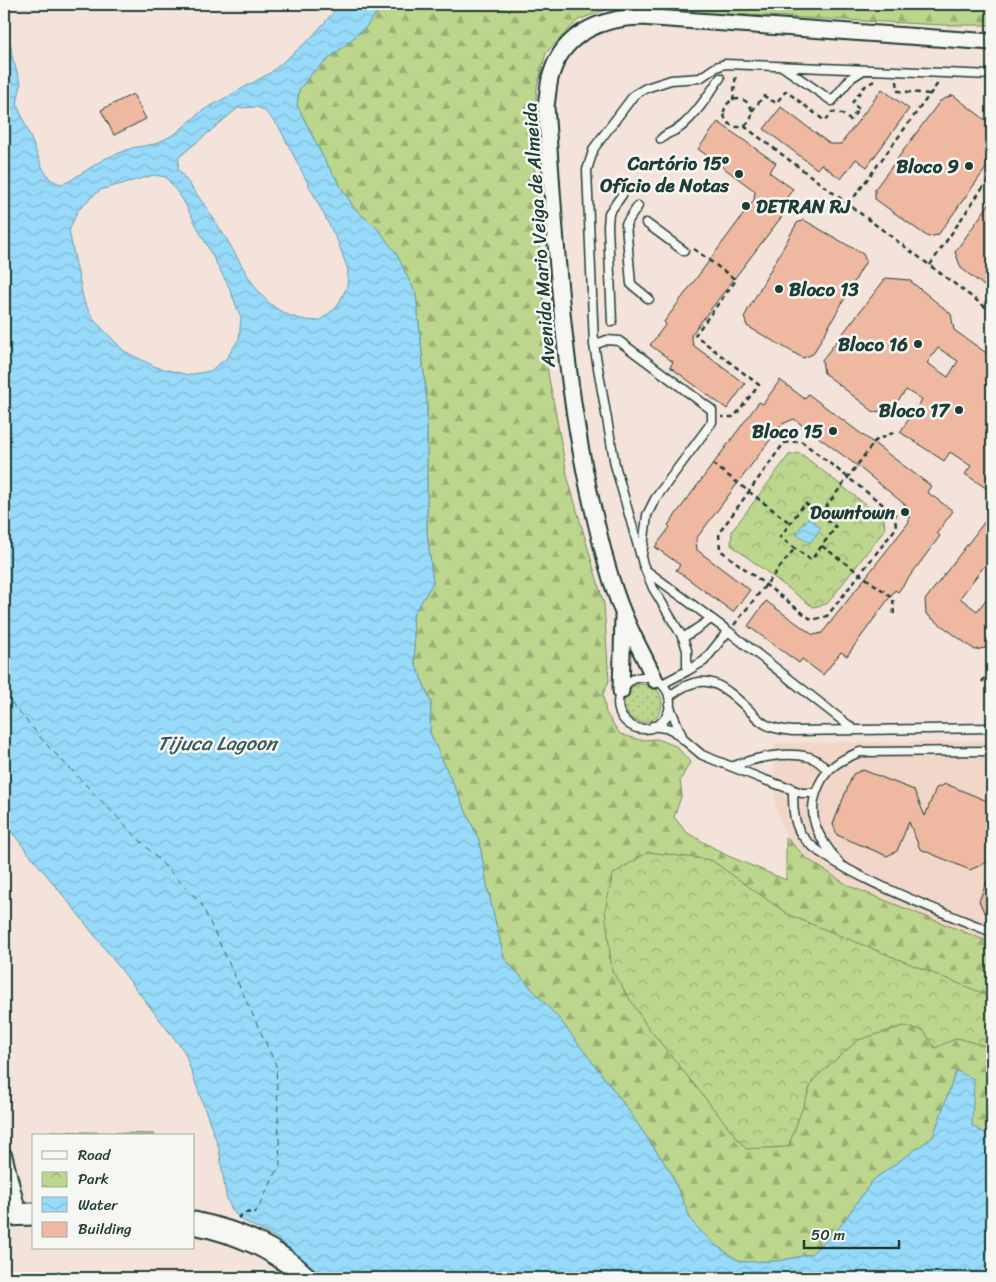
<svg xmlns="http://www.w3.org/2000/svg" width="996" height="1282" viewBox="0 0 996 1282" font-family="Sriracha,sans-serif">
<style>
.built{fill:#f2d6c9}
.grass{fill:url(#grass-dots);stroke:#6e8a60}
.forest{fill:url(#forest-firs);stroke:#6e8a60}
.park{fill:url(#park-crowns);stroke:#6e8a60}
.pitch{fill:#bdd68d;stroke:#6e8a60}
.water{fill:url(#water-waves);stroke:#679baa;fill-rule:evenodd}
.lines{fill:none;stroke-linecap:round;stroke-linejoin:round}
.ferry{stroke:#375c5b;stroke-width:1;stroke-dasharray:6 5;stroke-linecap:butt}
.building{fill:#eeb8a1;stroke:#1f3d34;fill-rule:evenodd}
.service-casing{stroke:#1f3d34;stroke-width:11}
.minor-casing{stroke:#1f3d34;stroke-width:19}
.secondary-casing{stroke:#1f3d34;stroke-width:25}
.path{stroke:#1f3d34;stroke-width:2.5;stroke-dasharray:5 4;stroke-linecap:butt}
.service{stroke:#f6f6f2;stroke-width:8}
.minor{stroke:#f6f6f2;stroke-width:15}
.secondary{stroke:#f6f6f2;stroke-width:21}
.poi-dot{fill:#1f3d34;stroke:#f6f6f2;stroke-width:2}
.labels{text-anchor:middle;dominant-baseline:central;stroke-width:5;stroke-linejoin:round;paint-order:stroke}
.poi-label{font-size:19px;font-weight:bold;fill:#1f3d34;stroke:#f6f6f2;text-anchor:end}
.street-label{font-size:19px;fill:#1f3d34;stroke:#f6f6f2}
.water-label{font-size:20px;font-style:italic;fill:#375c5b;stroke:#f6f6f2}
</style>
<defs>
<pattern id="grass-dots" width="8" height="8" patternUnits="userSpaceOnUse" patternTransform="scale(1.25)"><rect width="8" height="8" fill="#bdd68d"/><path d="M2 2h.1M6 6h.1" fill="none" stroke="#99af74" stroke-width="1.8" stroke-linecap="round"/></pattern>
<pattern id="forest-firs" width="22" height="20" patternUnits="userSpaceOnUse" patternTransform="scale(1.25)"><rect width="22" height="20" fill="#bdd68d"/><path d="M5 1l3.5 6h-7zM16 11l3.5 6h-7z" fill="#99af74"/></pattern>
<pattern id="park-crowns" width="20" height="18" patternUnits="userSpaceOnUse" patternTransform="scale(1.25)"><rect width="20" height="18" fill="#bdd68d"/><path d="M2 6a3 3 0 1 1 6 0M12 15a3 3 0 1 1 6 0" fill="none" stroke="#99af74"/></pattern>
<pattern id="water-waves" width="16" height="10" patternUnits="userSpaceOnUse" patternTransform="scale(1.25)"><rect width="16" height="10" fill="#97daf9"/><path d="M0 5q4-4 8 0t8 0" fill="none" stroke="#82bcd6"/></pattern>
</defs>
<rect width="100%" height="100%" fill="#f4e3da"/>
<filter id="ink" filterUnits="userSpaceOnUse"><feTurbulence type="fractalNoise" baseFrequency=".02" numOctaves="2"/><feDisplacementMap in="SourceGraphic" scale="10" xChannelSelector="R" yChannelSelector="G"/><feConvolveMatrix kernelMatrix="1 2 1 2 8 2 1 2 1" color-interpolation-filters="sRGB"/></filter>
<g filter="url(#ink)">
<path class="built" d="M992 741V943L849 886 806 858 786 837 775 805 774 743Z"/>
<path class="grass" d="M624 703a19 19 0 1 1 38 0a19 19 0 1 1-38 0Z"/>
<path class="forest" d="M383 4H992V25H943L610 8 578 20 546 53 537 87 533 142 548 373 568 479 604 604 609 681 603 694 606 713 620 734 640 740 657 739 676 746 690 762 680 781 682 794 674 817 686 832 726 855 786 880V837L806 858 849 886 992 943V1137L972 1126 956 1071 933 1137 873 1180 839 1228 811 1254 778 1261 741 1262 715 1245 692 1222 670 1171 619 1097 560 1020 504 958 488 890 479 840 430 733 431 702 415 663 413 615 433 583 427 532V404L416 294 379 230 354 208 324 159 297 105 299 90 311 74 365 28Z"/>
<path class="park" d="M800 453 884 519 885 529 827 604 813 607 731 545 732 531 789 455Z
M648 852 711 860 789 915 992 997V1053L989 1047 957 1038 935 1048 924 1031 904 1026 858 1040 813 1080 788 1147 746 1149 647 1026 612 971 605 910 613 874Z"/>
<path class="pitch" d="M51 1131 154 1134V1136H51Z"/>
<path class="water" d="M341 4H383L365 28 311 74 299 90 297 105 324 159 354 208 379 230 397 255 416 294 427 404V532L433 583 413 615 415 663 431 702 430 733 479 840 488 890 504 958 560 1020 619 1097 670 1171 692 1222 715 1245 741 1262 778 1261 811 1254 839 1228 873 1180 933 1137 956 1071 974 1079 972 1126 992 1137V1278H326L278 1239 240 1219 232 1210 226 1196 219 1148 184 1051 75 910 4 823V340L6 334 4 315V34L10 43 13 60 21 84 17 104 43 169 50 179 60 184 68 182 104 159 132 148 155 144 175 134 202 111 270 73 309 40ZM257 107 264 110 279 127 338 242 348 270 347 287 337 307 319 321C262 320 250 276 224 235 210 212 194 190 178 169L179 157 238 108ZM154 175 166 177 183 200 229 287 241 318 239 339 226 359 210 371 188 375 156 367 124 351 94 320 84 302 69 231 77 212 88 200 100 190Z
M808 518 821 528 810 543 796 533Z"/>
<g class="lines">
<path class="ferry" d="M4 694 47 745 201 903 276 1065 280 1165 256 1212"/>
</g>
<path class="building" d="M882 89 909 109 867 167 856 159 841 179 821 164 817 169 764 129 781 107 830 144H841Z
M133 94 146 119 114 135 101 110Z
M953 95 992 125V160L938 235 928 237 875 199V189L940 101Z
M718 122 776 163 769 172 793 189 777 211 783 215 691 335 693 345 745 384 727 409 670 367 673 362 650 345 666 324 664 322 754 200 755 191 698 149Z
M992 200V292L961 268 955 252Z
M804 220 863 254 866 261 813 354 803 358 747 326 744 317 797 223Z
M886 278 909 280 951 314 954 330 992 357V492L965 474 971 466 950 452 944 461 900 432 922 400 906 390 891 410 874 412 824 373 822 360ZM938 348 958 361 948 377 927 363Z
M780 380 805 399 808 394 931 486 927 492 953 511 937 533 940 536 898 592 895 590 847 656 841 652 823 675 802 659 799 663 748 626 766 601 813 635 822 633 909 522 908 507 860 468 794 419 782 424 696 539 697 550 750 590 733 612 676 570 680 565 655 547 670 527 668 525 759 402 763 404Z
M992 512V571L985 565 960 598 977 611 992 592V639L985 648 975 650 926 614 925 600Z
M863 770 914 790 925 816 936 788 946 784 992 803V860L970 870 920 849 909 822 897 851 887 856 837 835 833 824 853 774Z
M992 869V915L984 912 979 901Z"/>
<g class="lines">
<defs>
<path id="service" d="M783 67 832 101 851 78 862 71
M661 139C667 132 676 132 683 125 698 112 709 94 720 78
M638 206 626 224 631 284 649 299
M646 223 684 251
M612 322 608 226 609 213 622 195
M594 345 607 340 619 341 712 410V422L655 499 647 515 642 555
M647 571 728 631 852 728
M683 638 711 619
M687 671 704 661 728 631
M618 703a26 26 0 1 1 52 0a26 26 0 1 1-52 0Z
M662 684 687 671V650L683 638 653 588 643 564 615 465 594 345 587 170 594 148 634 95 646 88 671 80 700 78 716 67 725 64 992 75
M669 697C703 669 721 683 749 710 754 715 760 722 767 725 774 729 785 730 793 731L992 728
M669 705 682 736
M653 726 671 729 702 755 765 780 802 793H816
M734 766C755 758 785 751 809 757 817 759 823 765 828 771
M790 787 793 790C793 805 793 821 801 834 824 869 950 915 992 932
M839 863C819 837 804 818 819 785 827 767 842 759 860 752L992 751"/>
<path id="minor" d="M655 680C645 658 633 637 624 615 610 582 601 544 593 509 562 377 556 241 546 106 548 95 548 82 552 72 565 32 603 18 641 17L992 42
M621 691 623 616
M4 1156 18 1213"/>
<path id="secondary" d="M4 1215 34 1214
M194 1223C236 1232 275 1247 306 1278"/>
</defs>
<use href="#service" class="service-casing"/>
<use href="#minor" class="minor-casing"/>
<use href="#secondary" class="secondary-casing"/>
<path class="path" d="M897 81 898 91 930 94
M724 113a14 14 0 1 1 28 0a14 14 0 1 1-28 0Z
M733 100 736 74
M752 111 764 96 776 103 786 91 825 121 832 112 842 114 850 120 859 109 852 103 864 87 874 81
M744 126 992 312
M849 204 939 82
M694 249 736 280 695 335 759 385 734 417H721
M930 265 992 174
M801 441 895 514 896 528 827 616 812 620 720 550 719 533 784 443Z
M713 464 790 523
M805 503 836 527 811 560 780 537Z
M820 515 875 441 897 431
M822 546 893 598 894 617
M734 625 795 548
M982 682 992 666
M238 1218 243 1213 256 1212"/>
<use href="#service" class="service"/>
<use href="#minor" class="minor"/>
<use href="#secondary" class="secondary"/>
</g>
</g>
<g class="poi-dot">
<circle cx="969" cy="166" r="5"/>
<circle cx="739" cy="174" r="5"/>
<circle cx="746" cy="206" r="5"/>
<circle cx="779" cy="289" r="5"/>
<circle cx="918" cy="344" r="5"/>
<circle cx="959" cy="410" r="5"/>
<circle cx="833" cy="431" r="5"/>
<circle cx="905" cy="512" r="5"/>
</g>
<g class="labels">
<g class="poi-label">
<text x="729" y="163">Cartório 15º<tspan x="729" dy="22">Ofício de Notas</tspan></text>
<text x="959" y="166">Bloco 9</text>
<text x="756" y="206" text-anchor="start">DETRAN RJ</text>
<text x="789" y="289" text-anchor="start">Bloco 13</text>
<text x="908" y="344">Bloco 16</text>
<text x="949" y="410">Bloco 17</text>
<text x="823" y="431">Bloco 15</text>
<text x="895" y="512">Downtown</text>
</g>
<g class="street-label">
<text transform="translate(539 235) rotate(-94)">Avenida Mario Veiga de Almeida</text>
</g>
<g class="water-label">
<text x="217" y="743">Tijuca Lagoon</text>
</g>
</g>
<rect width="996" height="1282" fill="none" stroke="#f6f6f2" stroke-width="20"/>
<rect x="10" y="10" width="976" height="1262" fill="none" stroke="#1f3d34" stroke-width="2" filter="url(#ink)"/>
<rect x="32" y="1134" width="162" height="115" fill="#f6f6f2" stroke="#a0aca6"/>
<rect x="42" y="1151" width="25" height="8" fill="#f6f6f2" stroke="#a0aca6"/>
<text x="78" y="1160" font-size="15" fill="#1f3d34">Road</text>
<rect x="42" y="1172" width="25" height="15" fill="url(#park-crowns)" stroke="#a0aca6"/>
<text x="78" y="1184" font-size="15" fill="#1f3d34">Park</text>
<rect x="42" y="1197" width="25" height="15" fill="url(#water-waves)" stroke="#a0aca6"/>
<text x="78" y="1210" font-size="15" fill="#1f3d34">Water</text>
<rect x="42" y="1222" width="25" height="15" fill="#eeb8a1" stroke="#a0aca6"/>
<text x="78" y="1234" font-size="15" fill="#1f3d34">Building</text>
<path d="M804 1240v8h95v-8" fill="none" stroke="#1f3d34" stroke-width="2.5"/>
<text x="811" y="1240" font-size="15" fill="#1f3d34" stroke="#f6f6f2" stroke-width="4" paint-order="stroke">50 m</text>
</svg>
